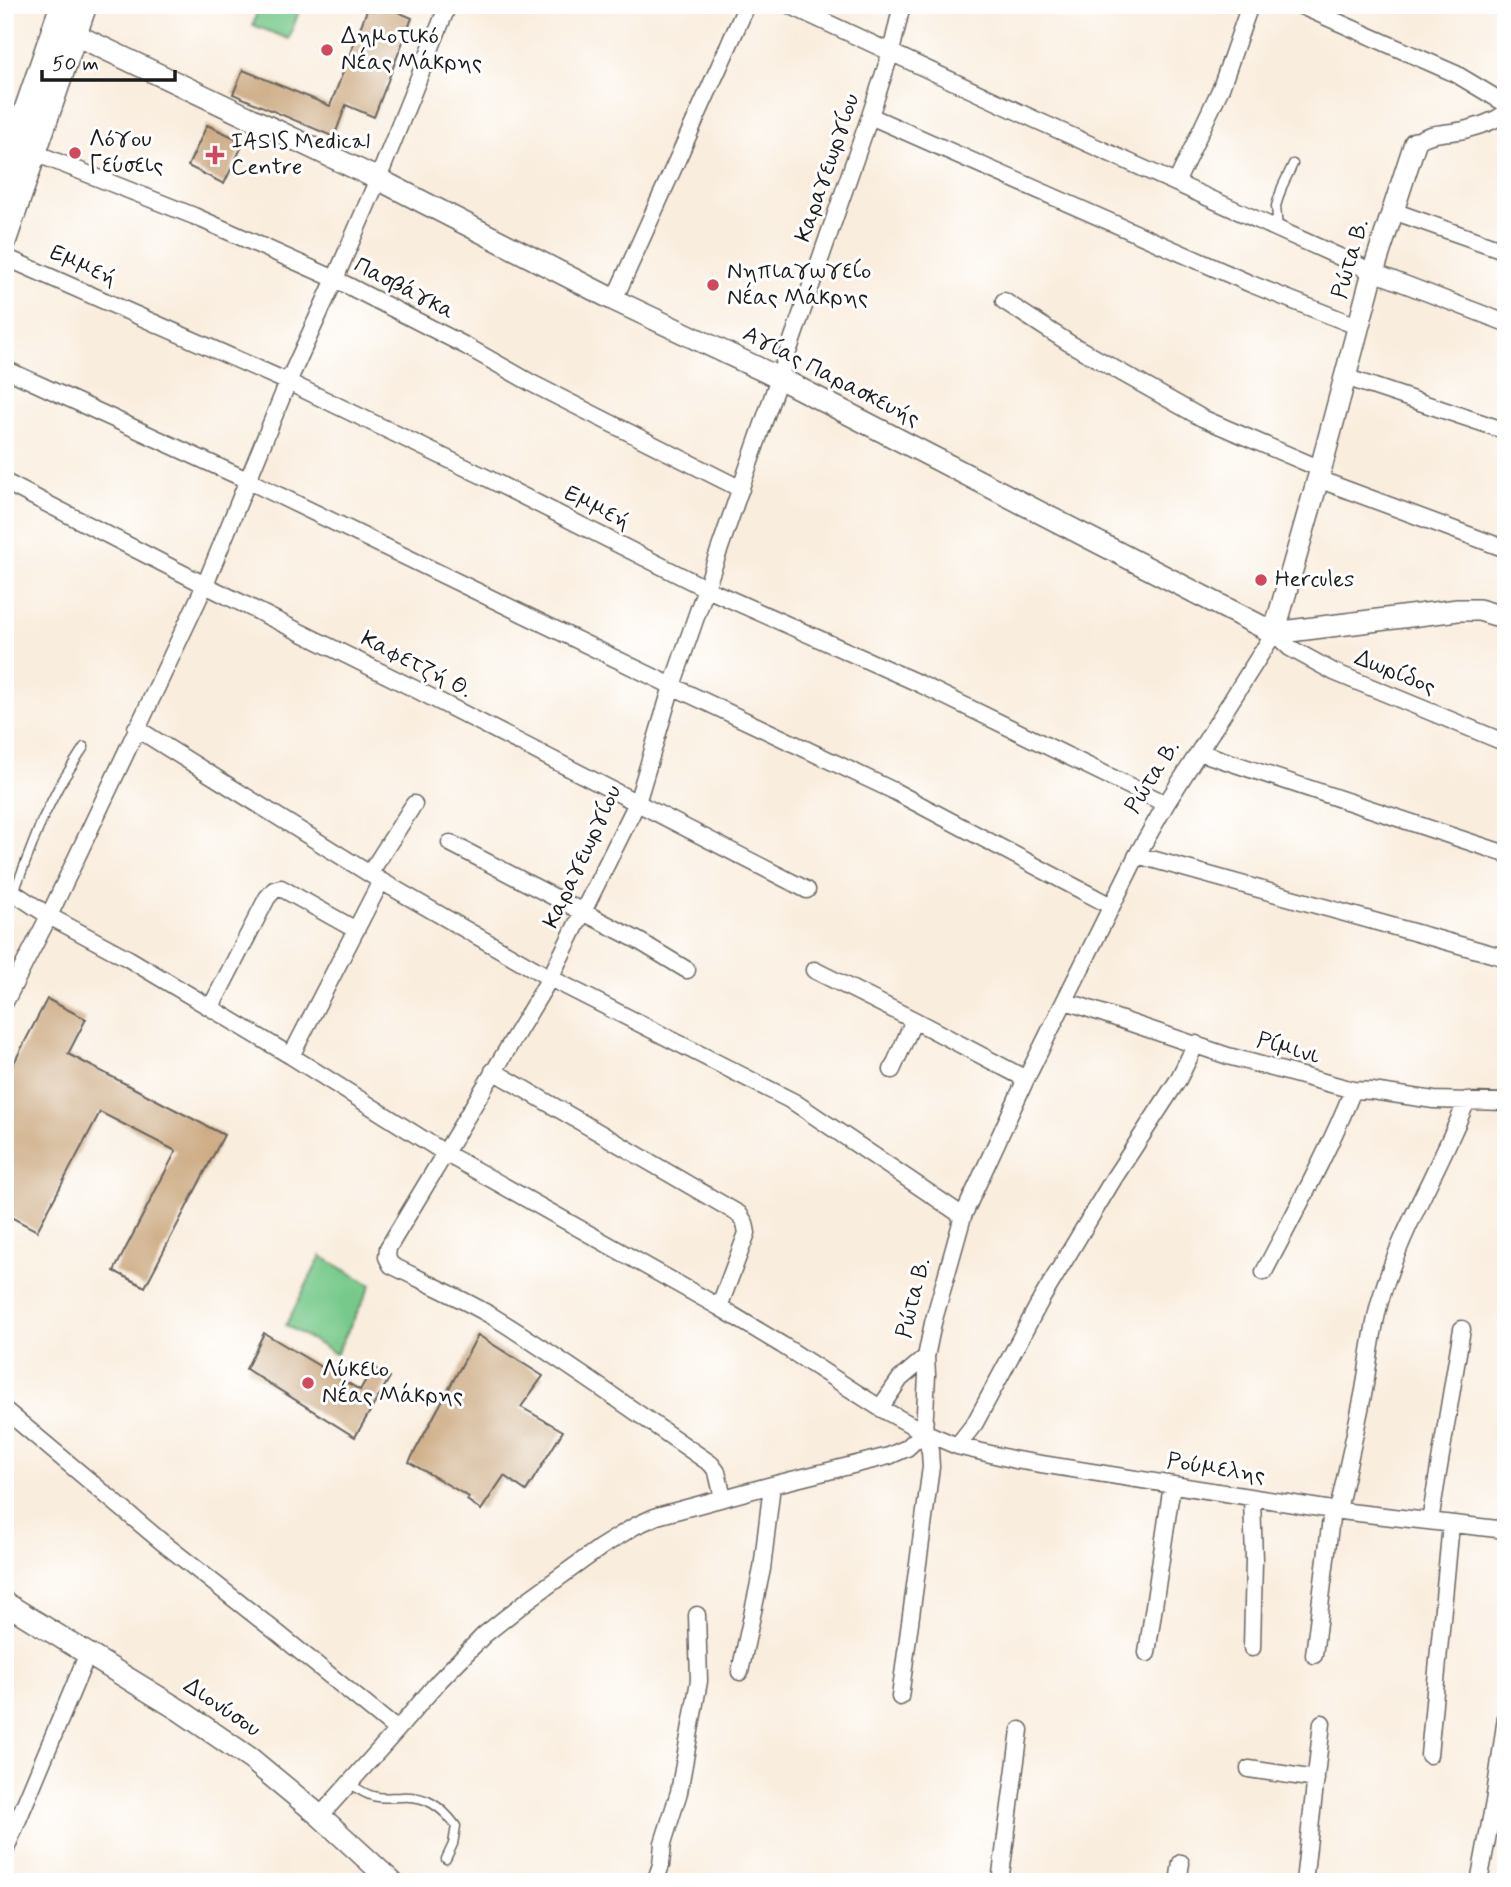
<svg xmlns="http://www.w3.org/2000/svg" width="1511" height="1887" viewBox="0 0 1511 1887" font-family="Mynerve,sans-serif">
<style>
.green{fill:#77c98b;stroke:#4a7254;stroke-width:2}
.building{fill:#ccaa82}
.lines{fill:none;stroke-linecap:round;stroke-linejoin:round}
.lane-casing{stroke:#696560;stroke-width:11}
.street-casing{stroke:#696560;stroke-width:19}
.secondary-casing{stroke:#696560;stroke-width:24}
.primary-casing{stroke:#696560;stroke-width:26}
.lane{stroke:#fff;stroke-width:8}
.street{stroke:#fff;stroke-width:16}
.secondary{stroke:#fff;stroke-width:21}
.primary{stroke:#fff;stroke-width:23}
.poi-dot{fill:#d1495b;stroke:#fff;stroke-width:2.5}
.labels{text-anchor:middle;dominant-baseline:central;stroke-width:6;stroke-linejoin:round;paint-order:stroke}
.poi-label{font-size:23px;fill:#1c1c1c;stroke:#fff;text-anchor:start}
.street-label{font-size:23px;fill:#1c1c1c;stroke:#fff}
</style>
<rect width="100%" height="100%" fill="#fff"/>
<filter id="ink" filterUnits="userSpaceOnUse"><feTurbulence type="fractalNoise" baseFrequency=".0143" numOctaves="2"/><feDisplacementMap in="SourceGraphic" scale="14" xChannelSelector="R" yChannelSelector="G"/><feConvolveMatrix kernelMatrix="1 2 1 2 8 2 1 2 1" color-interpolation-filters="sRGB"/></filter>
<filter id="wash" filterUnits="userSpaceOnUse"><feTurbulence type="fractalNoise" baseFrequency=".00686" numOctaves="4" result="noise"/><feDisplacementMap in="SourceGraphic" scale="28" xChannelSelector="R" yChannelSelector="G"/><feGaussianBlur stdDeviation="1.57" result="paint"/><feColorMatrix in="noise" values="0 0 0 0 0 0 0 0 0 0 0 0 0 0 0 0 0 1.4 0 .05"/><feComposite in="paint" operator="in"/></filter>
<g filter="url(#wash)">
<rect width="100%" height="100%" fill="#f9eddd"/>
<path class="green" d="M259 5H301L289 39 253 25Z
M321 1256 371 1285 336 1354 286 1325Z"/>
<g id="blocks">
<path class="building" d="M369 5H382L412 18 374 117 346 105 334 137 233 94 243 70 330 106Z
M207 125 244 142 224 184 188 166Z
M47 999 86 1019 68 1054 224 1135 145 1287 114 1271 176 1151 100 1112 37 1231 5 1214V1080Z
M264 1333 360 1390 373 1367 390 1377 355 1437 246 1369Z
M478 1335 543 1376 521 1407 563 1431 526 1491 504 1476 481 1510 467 1500 469 1497 409 1462Z"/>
</g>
</g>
<g filter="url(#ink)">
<use href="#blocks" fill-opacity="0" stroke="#696560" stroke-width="2"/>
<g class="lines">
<defs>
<path id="lane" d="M1278 229 1276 206 1282 187 1293 164
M14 892 42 820 59 786 84 747
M349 1783C356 1788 364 1794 373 1796 382 1799 391 1797 401 1797 426 1795 442 1807 456 1826L453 1844 446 1859"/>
<path id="street" d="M789 5 1036 120 1373 272 1506 323
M1299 5 1456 74 1506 104
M870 116 1251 284 1359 327
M1415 143C1430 131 1446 134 1464 130 1479 126 1493 122 1506 113
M35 153 194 216 335 279 466 346 533 384 741 489
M1176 183 1221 88 1250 5
M1393 211 1506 251
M5 257 288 382 481 475 707 589 918 683 1166 804
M614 300 747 5
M1004 301 1069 343 1202 418 1321 469
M5 369 247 480 672 686 892 790 1111 906
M1345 377 1506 431
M1318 479 1506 549
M5 482 205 585 417 690 807 890
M136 728 381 881 550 978 794 1102 963 1216
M1199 752 1506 854
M450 843 639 941 687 970
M1137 855 1506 958
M370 873 414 804
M5 887 49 916 129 959 291 1056 445 1153 719 1307 782 1345 880 1408 924 1432 957 1446 1016 1460 1332 1510 1506 1530
M814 970 914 1020 1026 1079
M1066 1001 1228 1056 1353 1090 1372 1091 1434 1100 1506 1102
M5 1002 49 916 205 585 288 382 335 279 378 179 448 5
M211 1007 267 898 274 890 281 888 356 930
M291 1056 381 881
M892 1070 914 1020
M493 1071 739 1214 745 1223 747 1233 719 1307
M1264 1272C1295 1212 1328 1153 1353 1090
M880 1408 900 1379 926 1357
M5 1410 162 1542 275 1631 397 1730
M957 1446 975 1423 1042 1298 1114 1178 1178 1080 1196 1044
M723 1498 717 1472 711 1464C638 1414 567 1362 492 1316 459 1297 425 1282 391 1265L387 1257 388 1248 550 978 637 803 672 686 870 116 891 52 902 5
M1338 1510C1347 1470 1356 1430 1364 1390 1369 1361 1372 1330 1380 1301 1400 1231 1440 1168 1467 1100
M1430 1521 1462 1329
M1252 1648 1254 1560 1252 1498
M1147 1653 1172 1485
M1314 1655 1332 1510
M740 1672 762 1569 772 1485
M900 1697 931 1467 930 1451 924 1432 927 1375 926 1357 933 1323 963 1216 1026 1079 1137 855 1166 804 1274 633 1290 648 1334 672 1506 743
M1429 1755 1451 1524
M1249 1769 1316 1779
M320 1816 397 1730 439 1681 484 1635 528 1600 601 1547 635 1526 657 1516 772 1485 889 1456 907 1448 924 1432
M5 1851 88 1653
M655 1882 661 1865 663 1843 679 1792 699 1681 697 1615
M1000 1882 1020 1730
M1178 1882 1181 1863
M1304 1882 1322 1723
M1479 1882 1494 1802 1506 1717"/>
<path id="secondary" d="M61 28 378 179 614 300 779 378 1274 633 1458 610H1479L1506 618
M1274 633 1318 479 1373 272 1415 143
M5 1603 181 1711 251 1759 320 1816 392 1882"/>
<path id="primary" d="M5 171 62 5
M5 239 85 5"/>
</defs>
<use href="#lane" class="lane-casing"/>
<use href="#street" class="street-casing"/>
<use href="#secondary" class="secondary-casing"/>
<use href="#primary" class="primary-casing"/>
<use href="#lane" class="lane"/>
<use href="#street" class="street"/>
<use href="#secondary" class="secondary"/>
<use href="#primary" class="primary"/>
</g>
</g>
<g class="poi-dot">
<circle cx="327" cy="50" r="7"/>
<circle cx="75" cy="153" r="7"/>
<path d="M211.5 144.5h7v7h7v7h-7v7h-7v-7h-7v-7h7z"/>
<circle cx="713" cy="285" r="7"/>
<circle cx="1261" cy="580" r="7"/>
<circle cx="308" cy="1383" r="7"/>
</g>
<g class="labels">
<g class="poi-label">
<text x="341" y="37">Δημοτικό<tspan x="341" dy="26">Νέας Μάκρης</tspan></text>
<text x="89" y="140">Λόγου<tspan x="89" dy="26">Γεύσεις</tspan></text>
<text x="231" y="142">IASIS Medical<tspan x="231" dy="26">Centre</tspan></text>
<text x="727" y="272">Νηπιαγωγείο<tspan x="727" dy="26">Νέας Μάκρης</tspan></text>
<text x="1275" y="580">Hercules</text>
<text x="322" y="1370">Λύκειο<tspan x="322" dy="26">Νέας Μάκρης</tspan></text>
</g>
<g class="street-label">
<text transform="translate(828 168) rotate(-71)">Καραγεωργίου</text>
<text transform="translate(1351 259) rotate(-74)">Ρώτα Β.</text>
<text transform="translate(83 266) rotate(24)">Εμμεή</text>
<text transform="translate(404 289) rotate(27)">Πασβάγκα</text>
<text transform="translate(831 377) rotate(27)">Αγίας Παρασκευής</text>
<text transform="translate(597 508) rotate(27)">Εμμεή</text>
<text transform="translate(416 665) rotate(27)">Καφετζή Θ.</text>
<text transform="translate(1395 673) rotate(22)">Δωρίδος</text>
<text transform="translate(1153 777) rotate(-58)">Ρώτα Β.</text>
<text transform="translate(583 857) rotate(-65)">Καραγεωργίου</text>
<text transform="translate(1288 1049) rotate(16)">Ρίμινι</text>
<text transform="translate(914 1298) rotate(-76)">Ρώτα Β.</text>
<text transform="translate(1216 1469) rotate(9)">Ρούμελης</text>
<text transform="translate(222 1708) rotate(34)">Διονύσου</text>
</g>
</g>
<rect width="1511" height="1887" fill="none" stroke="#fff" stroke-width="28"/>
<path d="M42 70v10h133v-10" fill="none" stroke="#1c1c1c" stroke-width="3.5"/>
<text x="52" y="70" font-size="21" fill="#1c1c1c" stroke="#ffffff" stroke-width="5" paint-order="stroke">50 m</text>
</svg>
